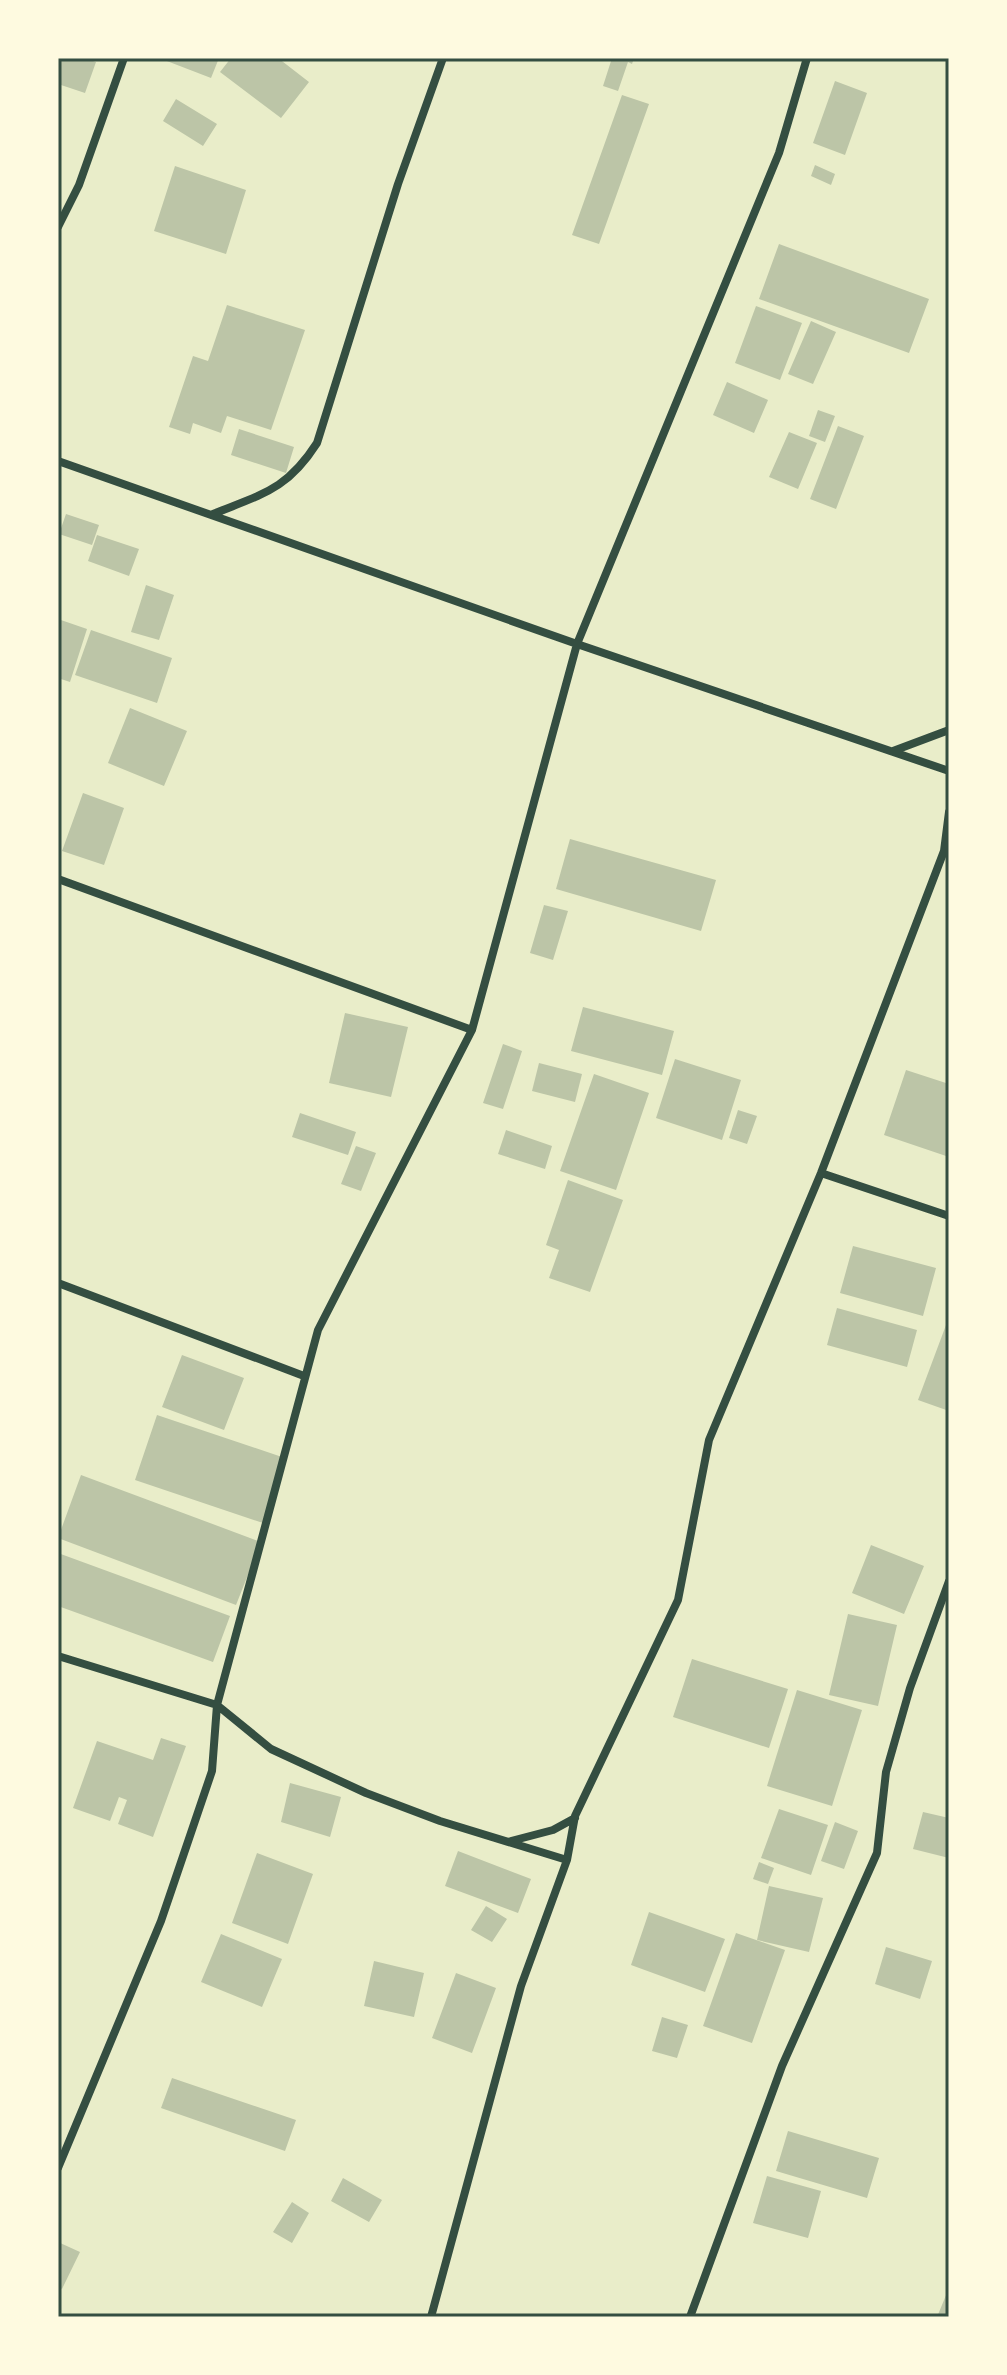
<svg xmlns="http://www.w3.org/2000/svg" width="1007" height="2375" viewBox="0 0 1007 2375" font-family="'DejaVu Sans',sans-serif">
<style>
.building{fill:#bcc5a7}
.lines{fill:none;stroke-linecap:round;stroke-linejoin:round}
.minor{stroke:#344e41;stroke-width:8}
.neatline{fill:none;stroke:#344e41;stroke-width:3}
</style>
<rect width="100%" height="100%" fill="#e9edc9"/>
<path class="building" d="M58 58H84L96 62 85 93 58 84Z
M159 58H219L211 78Z
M231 58H278L309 82 281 118 220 72Z
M612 58H634L632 64 628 62 618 91 603 86Z
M835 81 867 93 845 155 813 143Z
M622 95 649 104 599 244 572 235Z
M176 99 217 124 203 146 163 121Z
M815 165 835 174 831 185 811 176Z
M175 166 246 190 226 254 154 231Z
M779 244 929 299 909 353 759 299Z
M227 305 305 330 271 430 227 416 221 433 193 423 190 434 169 427 193 356 208 361Z
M756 306 802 323 780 380 735 363Z
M811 321 836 332 813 384 788 374Z
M727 382 768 400 754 433 713 415Z
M818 410 835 416 825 442 809 436Z
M838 426 864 436 836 509 810 499Z
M239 429 294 447 286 473 231 455Z
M789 432 817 443 798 489 769 477Z
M66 514 99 525 92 545 59 534Z
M97 535 139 549 129 576 88 561Z
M146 585 174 595 159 640 131 632Z
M58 619 87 629 70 682 58 678Z
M91 630 172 658 157 703 75 675Z
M130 708 187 731 164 786 108 763Z
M83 793 124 808 104 865 62 851Z
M570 839 716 880 701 931 556 889Z
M544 905 568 911 553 960 530 953Z
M583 1007 674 1031 662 1075 571 1051Z
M345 1013 408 1027 391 1097 329 1083Z
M503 1044 522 1051 503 1109 483 1103Z
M675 1059 741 1080 722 1140 656 1118Z
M539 1063 582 1074 575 1102 532 1091Z
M906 1070 949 1084V1157L884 1135Z
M594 1074 649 1093 616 1190 560 1171Z
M738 1110 757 1116 747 1144 729 1138Z
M300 1113 356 1132 348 1155 292 1137Z
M506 1130 552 1146 545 1169 498 1154Z
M356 1146 376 1153 361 1191 341 1184Z
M568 1180 623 1200 590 1292 549 1278 559 1250 546 1245Z
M853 1246 936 1268 923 1316 840 1293Z
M837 1308 917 1330 907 1367 827 1345Z
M949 1317V1411L918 1400Z
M182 1355 244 1378 224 1430 162 1407Z
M157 1415 285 1458 263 1523 135 1480Z
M81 1475 261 1542 236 1605 58 1538Z
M871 1545 924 1566 904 1614 852 1593Z
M58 1553 230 1616 213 1662 58 1606Z
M848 1614 897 1625 878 1706 829 1695Z
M692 1659 788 1689 769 1748 673 1717Z
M797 1690 862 1710 832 1806 767 1786Z
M161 1738 186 1746 153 1837 118 1824 127 1800 119 1797 110 1821 73 1808 97 1741 153 1760Z
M290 1783 341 1797 330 1837 281 1822Z
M779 1809 828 1825 811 1875 761 1858Z
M923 1812 949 1818V1858L913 1849Z
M835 1822 858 1831 844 1869 821 1861Z
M458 1851 531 1879 518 1913 445 1886Z
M257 1853 313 1874 288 1944 232 1923Z
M759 1862 774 1868 768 1884 753 1879Z
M769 1886 823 1898 809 1952 757 1940Z
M486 1906 507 1919 492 1942 471 1930Z
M649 1912 725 1939 705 1992 631 1965Z
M736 1933 785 1950 752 2043 703 2026Z
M221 1934 282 1959 262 2007 201 1982Z
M886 1947 932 1961 920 1999 875 1984Z
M374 1961 424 1973 414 2017 364 2006Z
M456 1973 496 1988 472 2053 432 2038Z
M662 2017 688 2025 677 2058 652 2051Z
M172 2078 296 2120 285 2151 161 2108Z
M788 2131 879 2158 867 2198 776 2171Z
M767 2176 821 2191 808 2238 753 2223Z
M343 2178 382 2200 369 2222 331 2201Z
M292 2202 309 2213 292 2243 273 2232Z
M58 2242 80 2252 62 2289 58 2287Z
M949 2288V2317H937Z"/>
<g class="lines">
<path class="minor" d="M58 227 79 185 124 58
M58 461 577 644 949 771
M213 514C262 494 287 490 317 443L398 184 443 58
M893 751 949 730
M58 879 472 1030
M821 1173 949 1216
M58 1283 304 1376
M58 1656 217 1705 271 1749 366 1793 440 1821 567 1860
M511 1841 553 1830 575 1818
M58 2168 161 1921 212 1771 217 1705 318 1330 472 1030 577 644 779 153 807 58
M431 2317 521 1986 567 1860 575 1816 678 1600 709 1440 821 1173 944 851 949 812
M690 2317 782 2066 877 1853 886 1772 910 1688 949 1581"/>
</g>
<rect width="1007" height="2375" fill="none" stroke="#fefae0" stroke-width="120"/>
<rect x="60" y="60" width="887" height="2255" class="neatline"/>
</svg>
